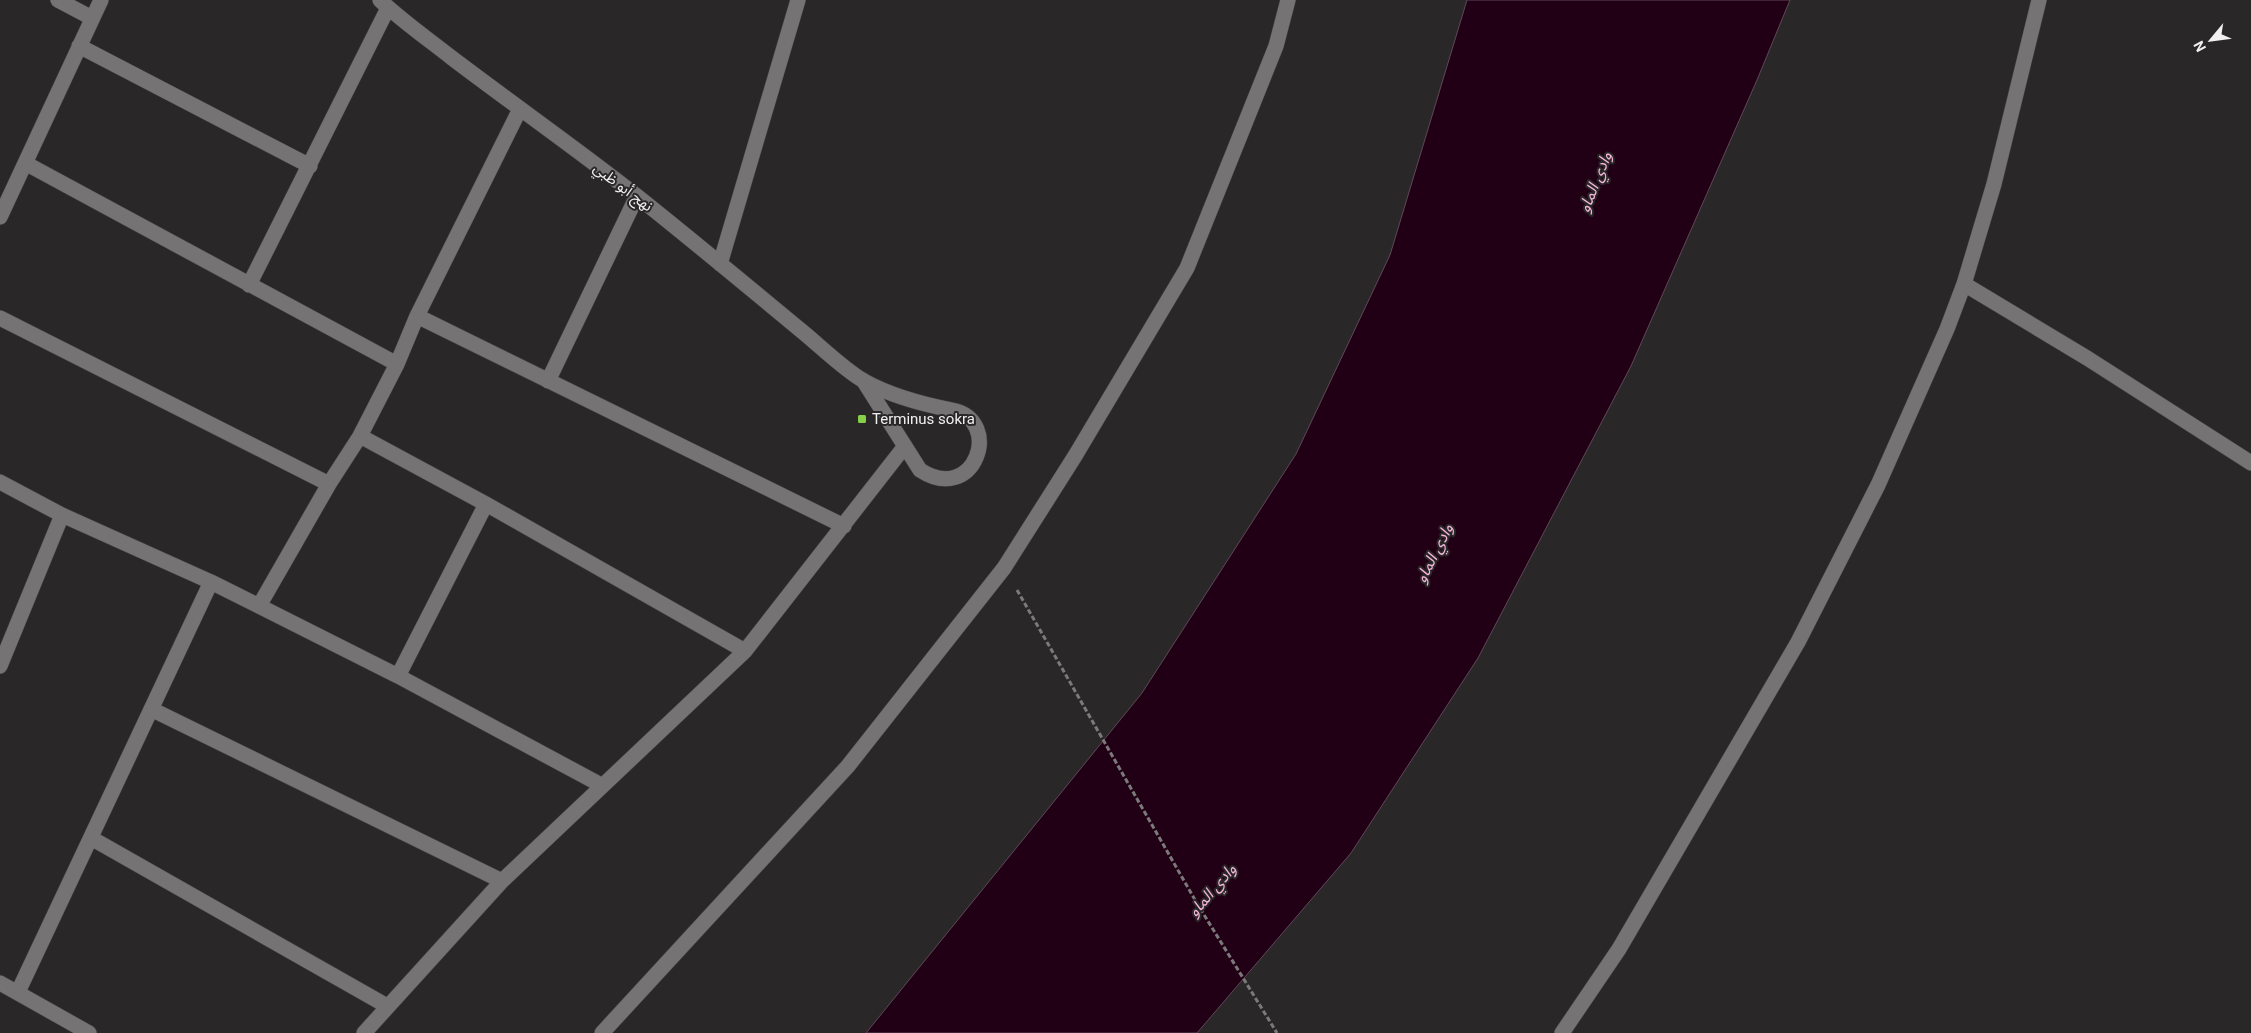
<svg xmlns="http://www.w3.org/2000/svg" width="2251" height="1033" viewBox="0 0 2251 1033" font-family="Roboto,'Noto Sans Arabic',sans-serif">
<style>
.water{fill:#210016;stroke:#5f4858}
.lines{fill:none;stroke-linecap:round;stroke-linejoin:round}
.minor-casing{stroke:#484647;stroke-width:16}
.path{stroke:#7b797a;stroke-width:3;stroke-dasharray:5 2.5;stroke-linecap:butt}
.minor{stroke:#767375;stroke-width:15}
.poi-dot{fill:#88cf49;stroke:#2a2728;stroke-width:2}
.labels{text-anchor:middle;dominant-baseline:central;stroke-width:4;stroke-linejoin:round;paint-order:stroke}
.street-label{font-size:15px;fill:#f1f0f1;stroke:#2a2728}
.poi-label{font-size:15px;fill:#f1f0f1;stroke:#2a2728;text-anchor:start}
.water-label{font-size:16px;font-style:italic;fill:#f6b6dc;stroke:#2a2728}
</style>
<rect width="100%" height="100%" fill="#2a2728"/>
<path class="water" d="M1467 0H1790L1757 80 1631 366 1478 658 1351 853 1197 1033H866L1142 693 1296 454 1390 255Z"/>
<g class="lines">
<defs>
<path id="minor" d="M58 0 92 18
M380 0C402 21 428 39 452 58 514 105 577 149 638 197 692 240 745 284 798 328 817 343 844 370 864 381 891 396 921 404 952 410 1004 420 975 506 920 470L863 380
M79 46 310 166
M25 163 397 364
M0 217 101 0
M720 264 798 0
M1964 284 2087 358 2251 463
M249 285 388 8
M417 316 844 526
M0 318 329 484
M548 381 637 196
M360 436 486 504 745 651
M0 482 62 515 211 582 259 606 398 676 601 785
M259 606 329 484 360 436 397 364 417 316 520 109
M0 666 62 515
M398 676 486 504
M151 709 502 881
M91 838 387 1006
M0 983 89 1033
M18 992 211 582
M364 1033 502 881 745 651 905 446
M602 1033 848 766 1004 568 1075 456 1187 268 1276 46 1288 0
M1562 1033 1619 949 1798 642 1878 485 1947 329 1964 284 1994 184 2039 0"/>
</defs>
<use href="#minor" class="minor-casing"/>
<path class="path" d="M1017 590 1198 905 1277 1033"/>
<use href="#minor" class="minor"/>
</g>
<rect class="poi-dot" x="857" y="414" width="10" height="10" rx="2.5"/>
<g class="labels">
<g class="street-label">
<text transform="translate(623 187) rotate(37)">نهج أبو ظبي</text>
</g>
<g class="poi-label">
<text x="872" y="419">Terminus sokra</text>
</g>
<g class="water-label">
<text transform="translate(1595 182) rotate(-68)">وادي الماو</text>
<text transform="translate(1434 553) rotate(-63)">وادي الماو</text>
<text transform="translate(1212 890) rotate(-49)">وادي الماو</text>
</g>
</g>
<g transform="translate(2211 40) rotate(241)" stroke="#2a2728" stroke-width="4" paint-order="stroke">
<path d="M0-4L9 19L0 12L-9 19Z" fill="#f1f0f1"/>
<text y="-8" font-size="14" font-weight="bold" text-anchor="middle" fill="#f1f0f1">N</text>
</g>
</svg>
